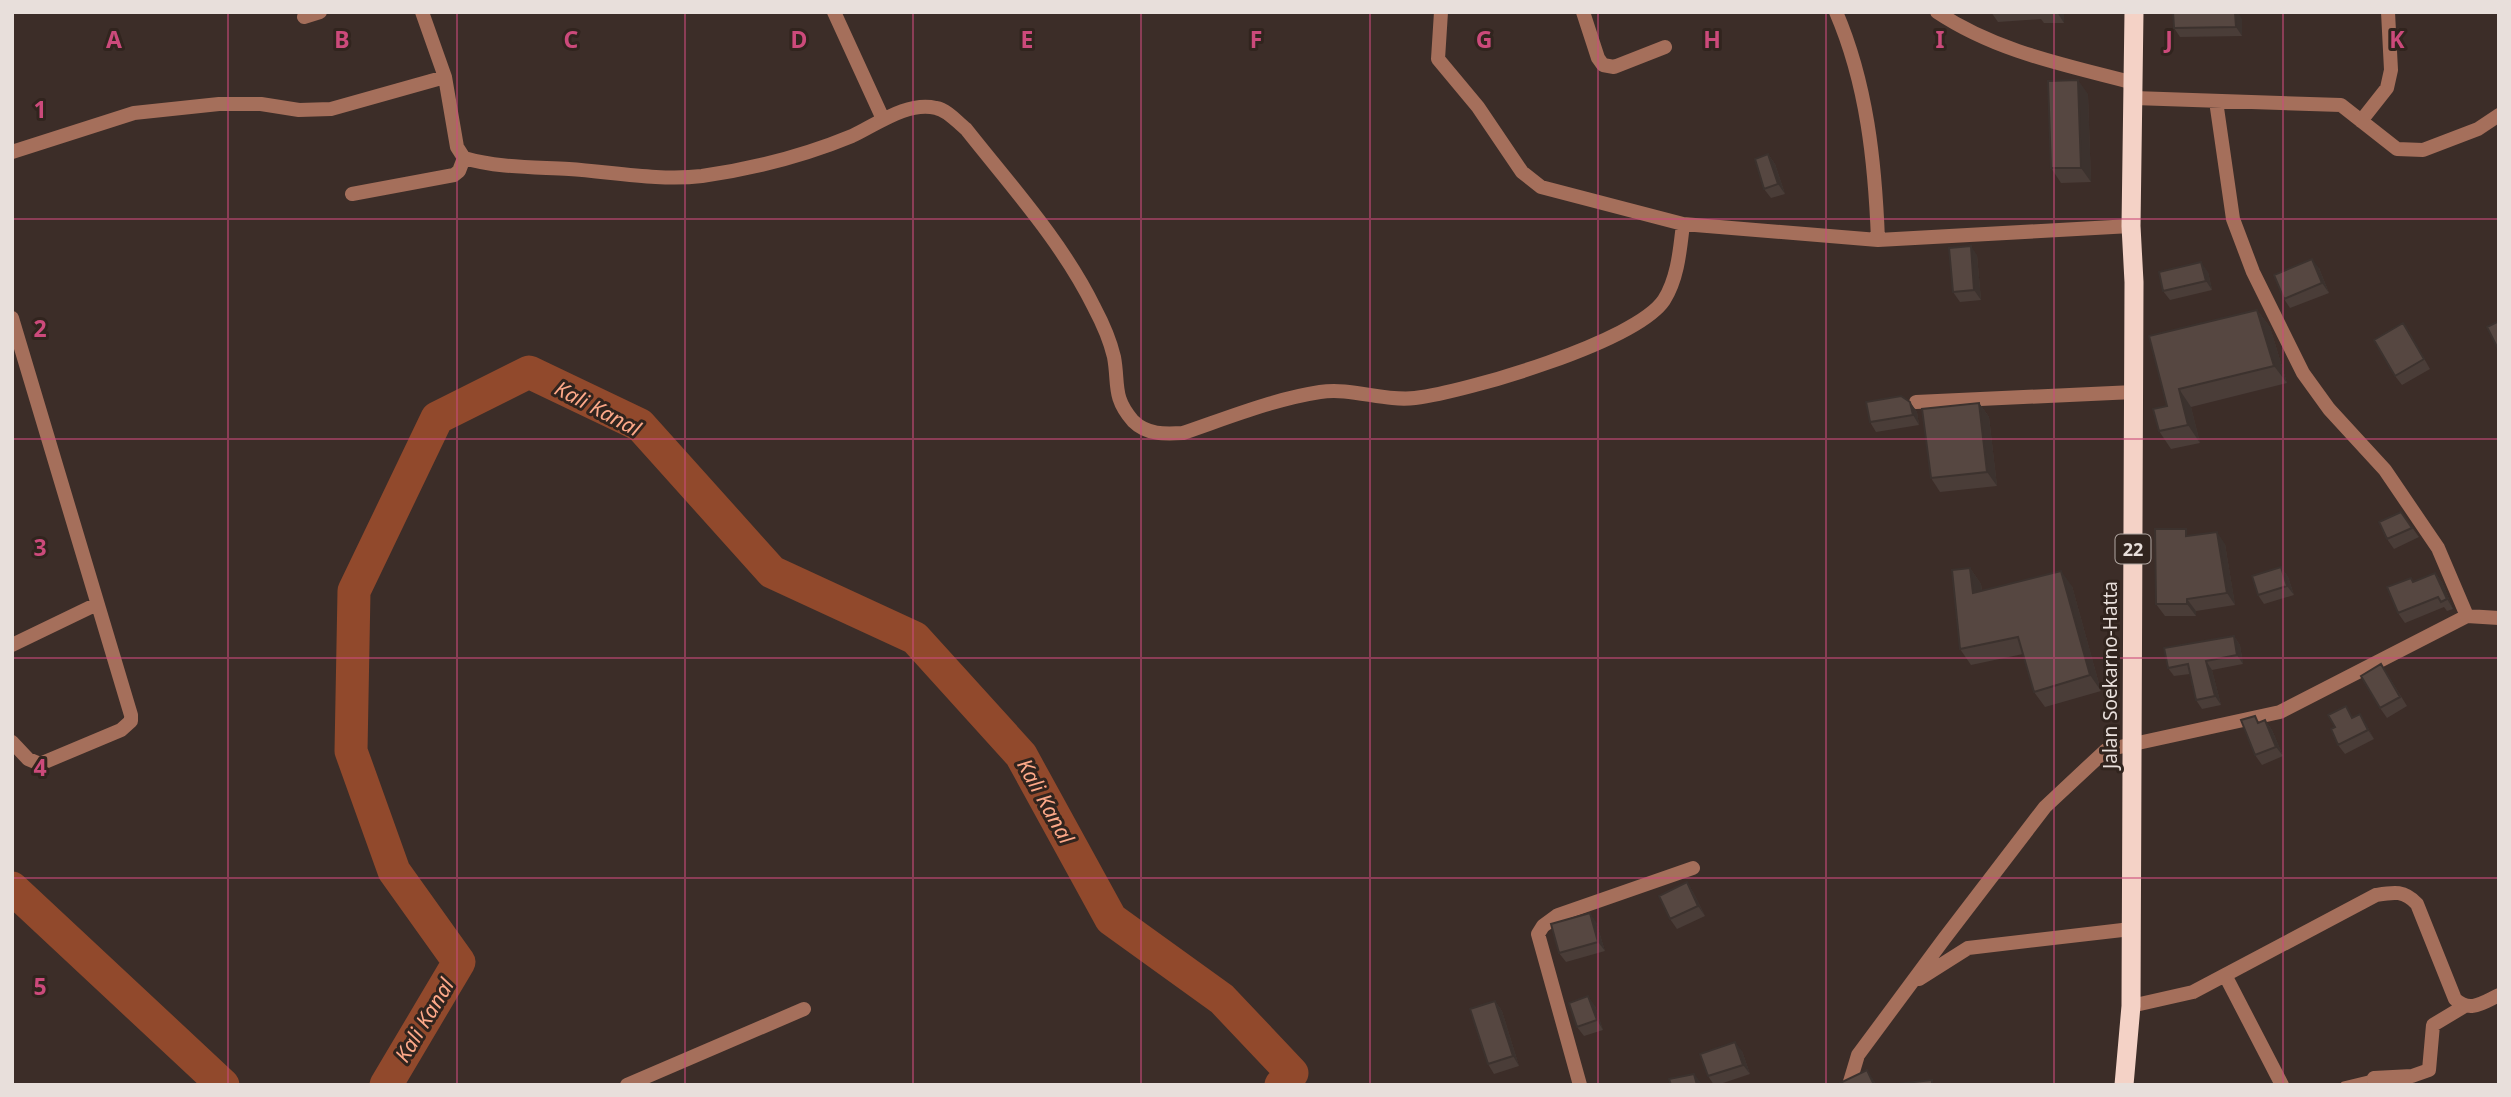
<svg xmlns="http://www.w3.org/2000/svg" width="2511" height="1097" viewBox="0 0 2511 1097" font-family="'Noto Sans',sans-serif">
<style>
.lines{fill:none;stroke-linecap:round;stroke-linejoin:round}
.river{stroke:#91492c;stroke-width:33}
.service{stroke:#a56f5b;stroke-width:7}
.minor{stroke:#a56f5b;stroke-width:14}
.trunk{stroke:#f4d2c6;stroke-width:19}
.wall{fill:#4a3d38}
.shaded-wall{fill:#3c322e}
.building{fill:#564741;stroke:#3c322e;stroke-width:2}
.grid{fill:none;stroke:#cc4a7b;stroke-width:2;stroke-opacity:0.55}
.labels{text-anchor:middle;dominant-baseline:central;stroke-width:6;stroke-linejoin:round;paint-order:stroke}
.shield{fill:#31241e;stroke:#b1a7a2;stroke-width:2}
.shield-label{font-size:18px;font-weight:bold;fill:#e8dfdb}
.street-label{font-size:19px;fill:#e8dfdb;stroke:#31241e}
.water-label{font-size:21px;font-style:italic;fill:#fea989;stroke:#31241e}
.grid-label{font-size:23px;text-anchor:middle;font-weight:bold;fill:#cc4a7b;stroke:#31241e;stroke-width:6;stroke-linejoin:round;paint-order:stroke}
</style>
<rect width="100%" height="100%" fill="#3c2d28"/>
<g class="lines">
<path class="river" d="M12 888 223 1085
M386 1085 459 962 394 871 351 751 354 591 437 418 529 372 640 425 772 572 915 638 1021 755 1111 919 1222 999 1292 1073 1281 1085"/>
<path class="service" d="M2344 1085 2373 1078"/>
<path class="minor" d="M834 12 883 119
M1441 12 1438 59 1478 107 1522 172 1541 187 1683 224
M1583 12 1598 58 1603 65 1614 67 1665 47
M1836 12C1867 84 1875 162 1878 240
M1937 12C1997 52 2066 65 2134 83
M304 17 320 12
M445 77 457 147 464 158C498 168 534 167 569 169 613 172 659 181 702 176 751 169 806 155 852 136 876 125 907 101 936 108 948 110 957 122 966 129 1011 186 1062 242 1094 307 1102 322 1110 340 1114 357 1119 384 1112 397 1133 421 1147 435 1165 434 1183 433 1227 418 1274 399 1320 392 1351 387 1385 402 1415 398 1466 392 1636 342 1664 300 1678 278 1680 249 1683 224L1878 240 2131 226
M2134 98 2341 105 2397 149 2423 150 2478 129 2499 115
M2216 101 2233 219 2253 272 2303 373 2329 409 2385 470 2438 548 2467 616
M2361 121 2387 88 2391 70 2388 12
M12 152 134 113 219 104H261L299 110 331 109 445 77 422 12
M352 194 454 175 459 171 464 158
M12 318 131 715V721L121 730 40 764 28 759 12 742
M1916 402 2134 392
M12 645 97 604
M2225 975 2282 1085
M1919 979 1968 948 2131 929
M2131 1006 2193 992 2376 895C2394 892 2404 890 2417 904L2455 999C2470 1013 2482 1003 2499 995
M627 1085 804 1009
M1580 1085 1538 934 1543 926 1558 915 1693 868
M1849 1085 1858 1055 1944 939 2045 807 2106 750 2280 712 2467 616 2499 618
M2376 1085 2374 1078 2412 1076 2429 1070 2433 1025 2463 1007"/>
<path class="trunk" d="M2124 1085 2131 1006 2134 282 2131 226 2134 12"/>
</g>
<path class="wall" d="M1991 12H2064V23H2044L2041 19 1998 22Z
M2242 19V36L2180 37 2174 28Z
M2088 94 2091 182 2061 183 2051 168Z
M1768 154 1775 164 1785 194 1771 198 1764 189Z
M1977 255 1981 300 1960 302 1953 292Z
M2319 268 2329 293 2290 308 2284 299Z
M2208 272 2212 290 2170 300 2163 291Z
M2257 310 2270 327 2287 383 2191 407 2200 443 2171 449 2159 431 2167 406 2149 336Z
M2409 332 2430 369 2402 385 2395 376Z
M1910 402 1917 412 1919 425 1876 432 1870 422Z
M1979 403 1989 417 1997 486 1940 492 1931 478Z
M2401 512 2419 537 2394 549 2387 539Z
M2190 536 2225 544 2235 605 2196 611V616H2165L2156 604Z
M2281 567 2288 577 2294 595 2264 604 2258 595Z
M1970 568 1981 584 1982 591 2072 586 2101 691 2045 707 2034 692 2023 654 1971 665 1960 649Z
M2435 573 2442 582 2453 609 2447 611 2444 607 2405 623 2398 613 2414 582Z
M2234 636 2240 645 2243 664 2212 670 2221 705 2202 709 2196 700 2190 674 2174 676 2168 668Z
M2381 664 2407 706 2387 718 2380 708Z
M2354 717 2366 724 2374 739 2345 754 2338 745Z
M2265 720 2272 730 2283 756 2262 765 2255 755 2260 723Z
M1687 882 1693 892 1705 916 1677 929 1670 919Z
M1596 922 1605 951 1566 962 1559 953Z
M1495 1001 1502 1011 1519 1066 1494 1074 1488 1064Z
M1595 1006 1603 1030 1584 1036 1577 1027Z
M1742 1051 1750 1074 1717 1085H1714L1708 1076Z"/>
<path class="shaded-wall" d="M2057 12H2064V23Z
M2235 12H2238L2242 19V36L2236 27Z
M2078 80 2088 94 2091 182 2081 168Z
M1768 154 1775 164 1785 194 1778 184Z
M1971 246 1977 255 1981 300 1974 290Z
M2312 259 2319 268 2329 293 2322 283Z
M2201 262 2208 272 2212 290 2206 281Z
M2257 310 2270 327 2287 383 2274 366Z
M2179 389 2191 407 2200 443 2188 425Z
M1910 402 1917 412 1919 425 1913 415Z
M1979 403 1989 417 1997 486 1987 472Z
M2217 532 2225 544 2235 605 2227 593Z
M2281 567 2288 577 2294 595 2287 586Z
M1970 568 1981 584 1984 609 1973 593Z
M2061 571 2072 586 2101 691 2090 675Z
M2435 573 2442 582 2453 609 2447 599Z
M2187 599 2196 611V616L2187 604Z
M2234 636 2240 645 2243 664 2237 655Z
M2206 661 2212 670 2221 705 2215 696Z
M2360 714 2366 724 2374 739 2368 730Z
M2265 720 2272 730 2283 756 2276 747Z
M1687 882 1693 892 1705 916 1698 906Z
M1590 913 1596 922 1605 951 1598 942Z
M1588 996 1595 1006 1603 1030 1597 1020Z
M1495 1001 1502 1011 1519 1066 1513 1056Z
M1735 1042 1742 1051 1750 1074 1743 1065Z
M1867 1070 1877 1085H1874Z
M1694 1074 1701 1083V1085H1697Z"/>
<path class="building" d="M2173 12H2235L2236 27 2174 28Z
M2078 80 2081 168H2051L2048 81Z
M1768 154 1778 184 1764 189 1755 159Z
M1971 246 1974 290 1953 292 1949 248Z
M2312 259 2322 283 2284 299 2274 275Z
M2201 262 2206 281 2163 291 2159 272Z
M2257 310 2274 366 2179 389 2188 425 2159 431 2153 409 2167 406 2149 336Z
M2499 321V349H2498L2487 327Z
M2403 323 2424 359 2395 376 2374 340Z
M1901 396 1910 402 1913 415 1870 422 1866 402Z
M1979 403 1987 472 1931 478 1922 409Z
M2401 512 2412 528 2387 539 2379 522Z
M2155 529H2186V536L2217 532 2227 593 2187 599V604H2156Z
M2281 567 2287 586 2258 595 2252 576Z
M1970 568 1973 593 2061 571 2090 675 2034 692 2018 637 1960 649 1952 570Z
M2435 573 2447 599 2441 602 2438 597 2398 613 2387 587 2411 578 2413 582Z
M2234 636 2237 655 2206 661 2215 696 2196 700 2188 664 2168 668 2164 648Z
M2381 664 2400 697 2380 708 2361 676Z
M2346 706 2352 718 2360 714 2368 730 2338 745 2331 729 2335 727 2328 715Z
M2255 716 2258 723 2265 720 2276 747 2255 755 2241 720Z
M1687 882 1698 906 1670 919 1659 896Z
M1590 913 1598 942 1559 953 1551 924Z
M1588 996 1597 1020 1577 1027 1569 1003Z
M1495 1001 1513 1056 1488 1064 1470 1009Z
M1735 1042 1743 1065 1708 1076 1700 1054Z
M1867 1070 1874 1085H1841L1840 1083Z
M1694 1074 1697 1085H1671L1669 1079Z
M1932 1080V1085H1887Z"/>
<path class="grid" d="M228 12V1085M457 12V1085M685 12V1085M913 12V1085M1141 12V1085M1370 12V1085M1598 12V1085M1826 12V1085M2054 12V1085M2283 12V1085M12 219H2499M12 439H2499M12 658H2499M12 878H2499"/>
<g class="labels">
<rect class="shield" x="2115.5" y="534.5" width="35" height="29" rx="5"/>
<g class="shield-label">
<text x="2133" y="549">22</text>
</g>
<g class="street-label">
<text transform="translate(2110 675) rotate(-90)">Jalan Soekarno-Hatta</text>
</g>
<g class="water-label">
<text transform="translate(598 408) rotate(28)">Kali Kanal</text>
<text transform="translate(1046 801) rotate(61)">Kali Kanal</text>
<text transform="translate(424 1020) rotate(-59)">Kali Kanal</text>
</g>
</g>
<g class="grid-label">
<text x="114" y="48">A</text>
<text x="342" y="48">B</text>
<text x="571" y="48">C</text>
<text x="799" y="48">D</text>
<text x="1027" y="48">E</text>
<text x="1256" y="48">F</text>
<text x="1484" y="48">G</text>
<text x="1712" y="48">H</text>
<text x="1940" y="48">I</text>
<text x="2169" y="48">J</text>
<text x="2397" y="48">K</text>
<text x="40" y="118">1</text>
<text x="40" y="337">2</text>
<text x="40" y="556">3</text>
<text x="40" y="776">4</text>
<text x="40" y="995">5</text>
</g>
<rect width="2511" height="1097" fill="none" stroke="#e8dfdb" stroke-width="28"/>
</svg>
